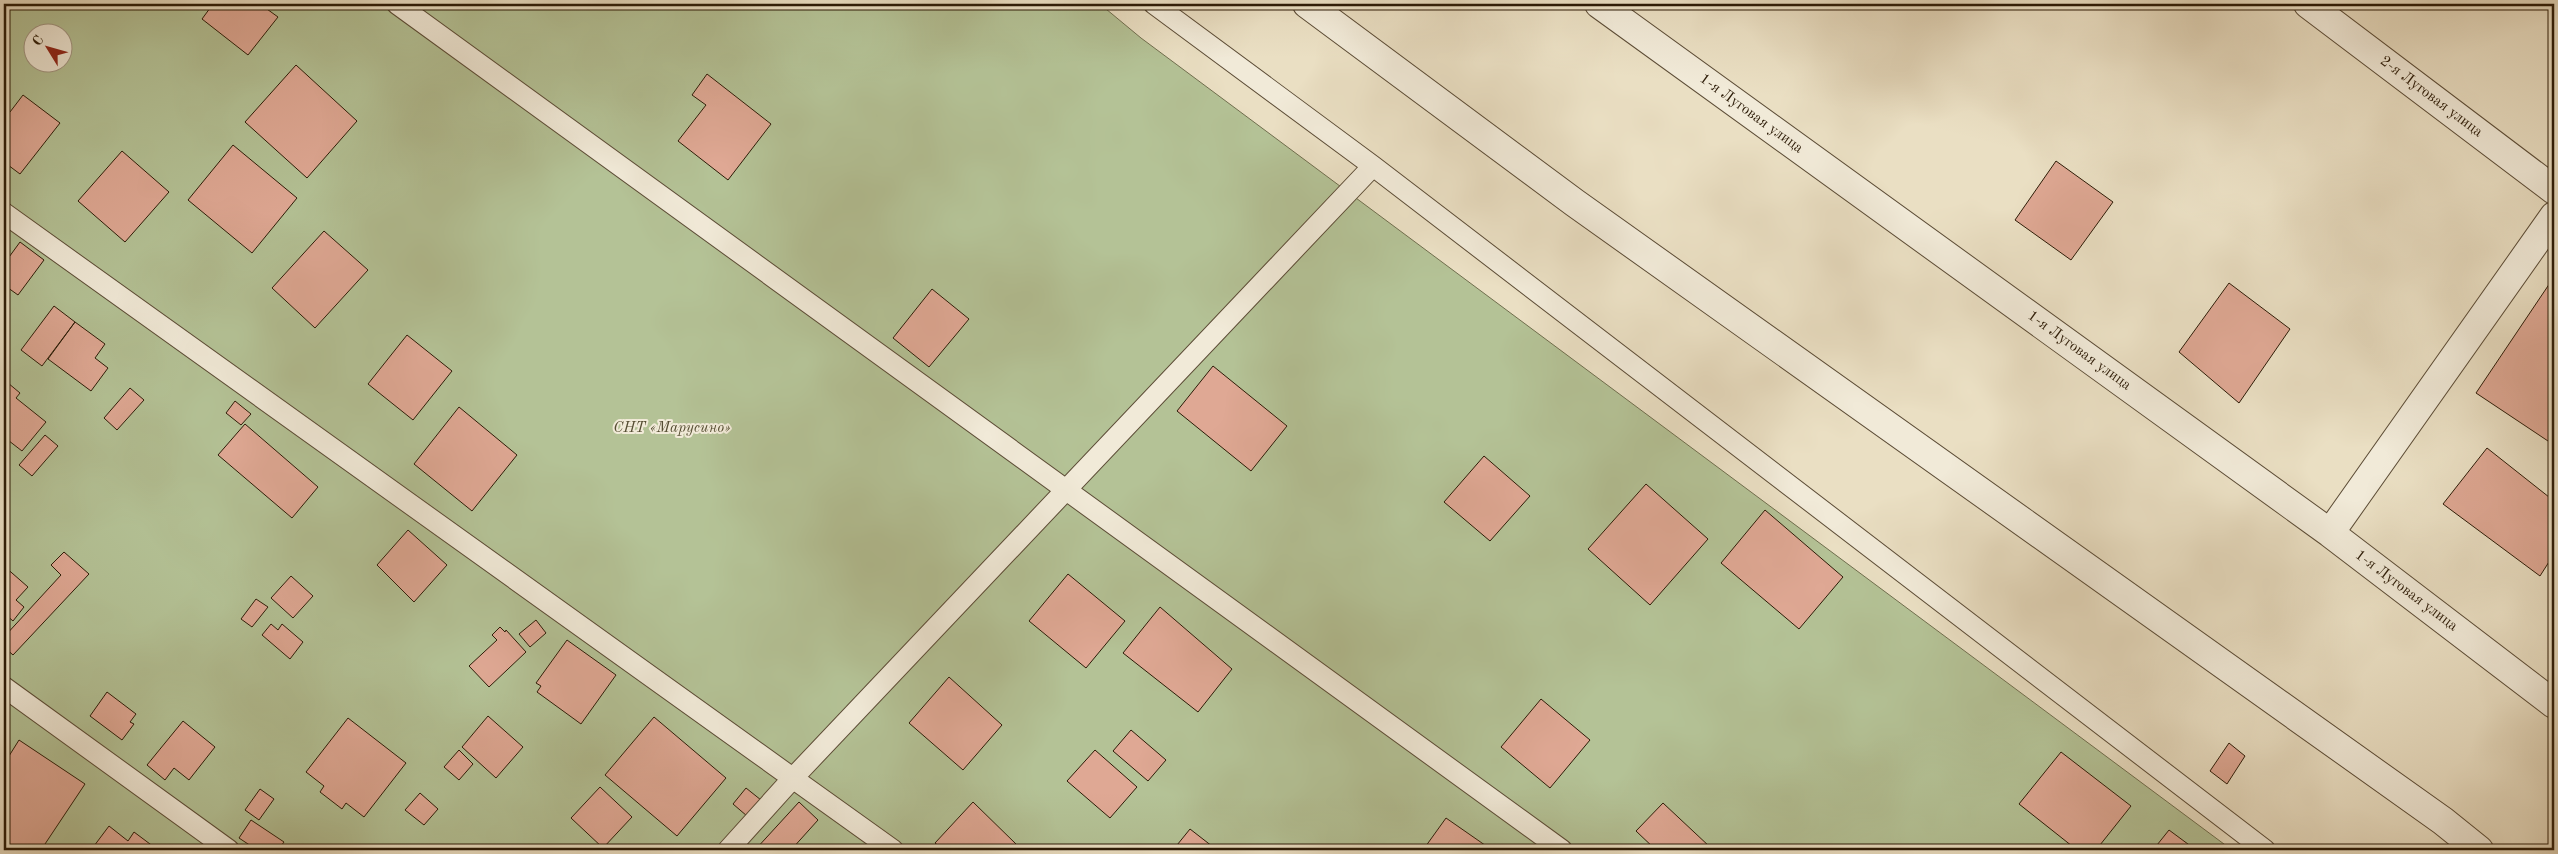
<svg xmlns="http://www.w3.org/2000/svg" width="2558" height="854" viewBox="0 0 2558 854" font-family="'Old Standard TT',serif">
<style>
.green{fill:#b4c296;stroke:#706e4e;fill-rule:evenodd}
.building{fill:#dfa894;stroke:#2c1b07}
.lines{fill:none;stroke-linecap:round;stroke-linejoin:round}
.lane-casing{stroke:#5c4c36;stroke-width:22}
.street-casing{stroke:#5c4c36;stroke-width:30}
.lane{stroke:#f1ead8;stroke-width:20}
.street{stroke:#f1ead8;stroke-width:28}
.labels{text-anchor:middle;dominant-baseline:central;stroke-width:4;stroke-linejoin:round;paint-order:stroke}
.street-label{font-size:15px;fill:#2c1b07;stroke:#f1ead8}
.park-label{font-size:15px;font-style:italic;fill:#554d32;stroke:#f1ead8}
</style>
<rect width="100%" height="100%" fill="#eadfc3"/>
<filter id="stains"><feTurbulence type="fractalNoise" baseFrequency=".004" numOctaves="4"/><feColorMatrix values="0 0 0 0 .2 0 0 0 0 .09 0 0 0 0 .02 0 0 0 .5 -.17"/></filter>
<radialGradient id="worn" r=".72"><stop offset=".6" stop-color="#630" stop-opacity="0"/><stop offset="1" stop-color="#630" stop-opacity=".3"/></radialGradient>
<path class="green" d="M4 4H1100L1141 38 2232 850H4ZM32 32H62V62H32Z"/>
<path class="building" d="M213 4H260L278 17 248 55 202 19Z
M296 65 357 121 307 178 245 122Z
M707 74 771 124 728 180 678 141 706 105 692 95Z
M23 95 60 123 20 174 4 162V107L10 112Z
M233 145 297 198 252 253 188 200Z
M122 151 169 192 125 242 78 201Z
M2056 161 2113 202 2071 260 2015 220Z
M324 231 368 270 315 328 272 288Z
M20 242 44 260 18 295 4 285V264Z
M2554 277V445L2476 393Z
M2229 283 2290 329 2239 403 2179 352Z
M932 289 969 319 929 367 893 338Z
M54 306 75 322 42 366 21 350Z
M75 322 105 344 95 358 108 368 91 391 48 359Z
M407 335 452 371 413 420 368 384Z
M1213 366 1287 426 1251 471 1177 411Z
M8 383 20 393 16 398 46 422 22 451 4 437V388Z
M130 388 144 400 117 430 104 418Z
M235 401 251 414 241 425 226 413Z
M459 407 517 455 472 511 414 464Z
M245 424 318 487 292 518 218 455Z
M45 435 58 446 32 476 19 465Z
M2487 448 2554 501V554L2540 576 2443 504Z
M1484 456 1530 496 1490 541 1444 502Z
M1646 484 1708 539 1650 605 1588 549Z
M1765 510 1843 577 1799 629 1721 563Z
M408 530 447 565 414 602 377 565Z
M64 552 89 574 13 655 4 647V637L61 575 51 565Z
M4 566 28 587 16 600 24 607 13 621 6 615 4 618Z
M1068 574 1125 621 1086 668 1029 621Z
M291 576 313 596 293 618 271 598Z
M256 599 268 607 252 627 241 619Z
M1160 607 1232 669 1198 712 1123 653Z
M536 620 546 633 530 647 519 634Z
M271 624 278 630 282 624 303 642 290 659 262 635Z
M500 627 505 632 506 630 526 652 489 687 469 666 497 640 492 635Z
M567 640 616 675 581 724 537 692 541 686 536 683Z
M949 677 1002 725 963 770 909 723Z
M107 692 136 714 130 722 134 724 122 740 90 716Z
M1541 699 1590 740 1550 788 1501 747Z
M488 716 523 747 496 778 462 747Z
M654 717 726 778 677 836 605 775Z
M348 718 406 763 364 817 346 803 342 809 320 792 324 786 306 772Z
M183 721 215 747 189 780 174 768 165 780 147 765Z
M1131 730 1166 760 1148 781 1113 751Z
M19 740 85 784 41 850H18L4 841V764Z
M2229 743 2245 756 2227 784 2210 771Z
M459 750 473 764 459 780 444 767Z
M1095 750 1137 787 1110 818 1067 781Z
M2061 752 2131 806 2096 850H2077L2019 804Z
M600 787 632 817 603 848 571 818Z
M746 788 761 800 747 816 733 804Z
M260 789 274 799 259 820 245 810Z
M420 793 438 809 424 825 405 810Z
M799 802 818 820 791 850H755Z
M973 802 1016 844 1012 850H944L935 843Z
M1663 803 1710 847 1708 850H1656L1636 831Z
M1446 818 1492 850H1423Z
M251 820 284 842 278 850H257L239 838Z
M109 826 128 841 134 832 158 850H91Z
M1190 829 1217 850H1173Z
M2169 830 2196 850H2153Z"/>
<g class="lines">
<defs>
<path id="lane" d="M397 4 1562 850
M1154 4 1373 166 2265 850
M4 213 893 850
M4 687 229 850
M728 850 792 779 1373 166"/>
<path id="street" d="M1307 4 1575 203 2443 821 2479 850
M1599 4 2330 533 2554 704
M2308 4 2554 190
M2330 533 2554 216"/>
</defs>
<use href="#lane" class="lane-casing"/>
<use href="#street" class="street-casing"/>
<use href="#lane" class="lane"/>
<use href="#street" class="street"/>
</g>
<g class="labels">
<g class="street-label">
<text transform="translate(2431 97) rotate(37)">2-я Луговая улица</text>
<text transform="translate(1751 114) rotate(36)">1-я Луговая улица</text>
<text transform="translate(2079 351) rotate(36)">1-я Луговая улица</text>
<text transform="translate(2406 591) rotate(37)">1-я Луговая улица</text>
</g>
<g class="park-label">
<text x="672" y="428">СНТ «Марусино»</text>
</g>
</g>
<rect width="2558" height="854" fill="none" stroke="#eadfc3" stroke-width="20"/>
<rect x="5" y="5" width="2548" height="844" fill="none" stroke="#2c1b07" stroke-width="2.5"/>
<rect x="10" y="10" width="2538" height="834" fill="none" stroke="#2c1b07"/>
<g transform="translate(48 48) rotate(307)"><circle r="24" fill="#f1ead8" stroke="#a29784"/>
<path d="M0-4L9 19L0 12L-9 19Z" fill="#8f2418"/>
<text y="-8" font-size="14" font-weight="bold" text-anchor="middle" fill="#2c1b07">С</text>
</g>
<rect width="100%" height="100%" filter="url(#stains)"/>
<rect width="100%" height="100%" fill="url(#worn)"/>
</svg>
